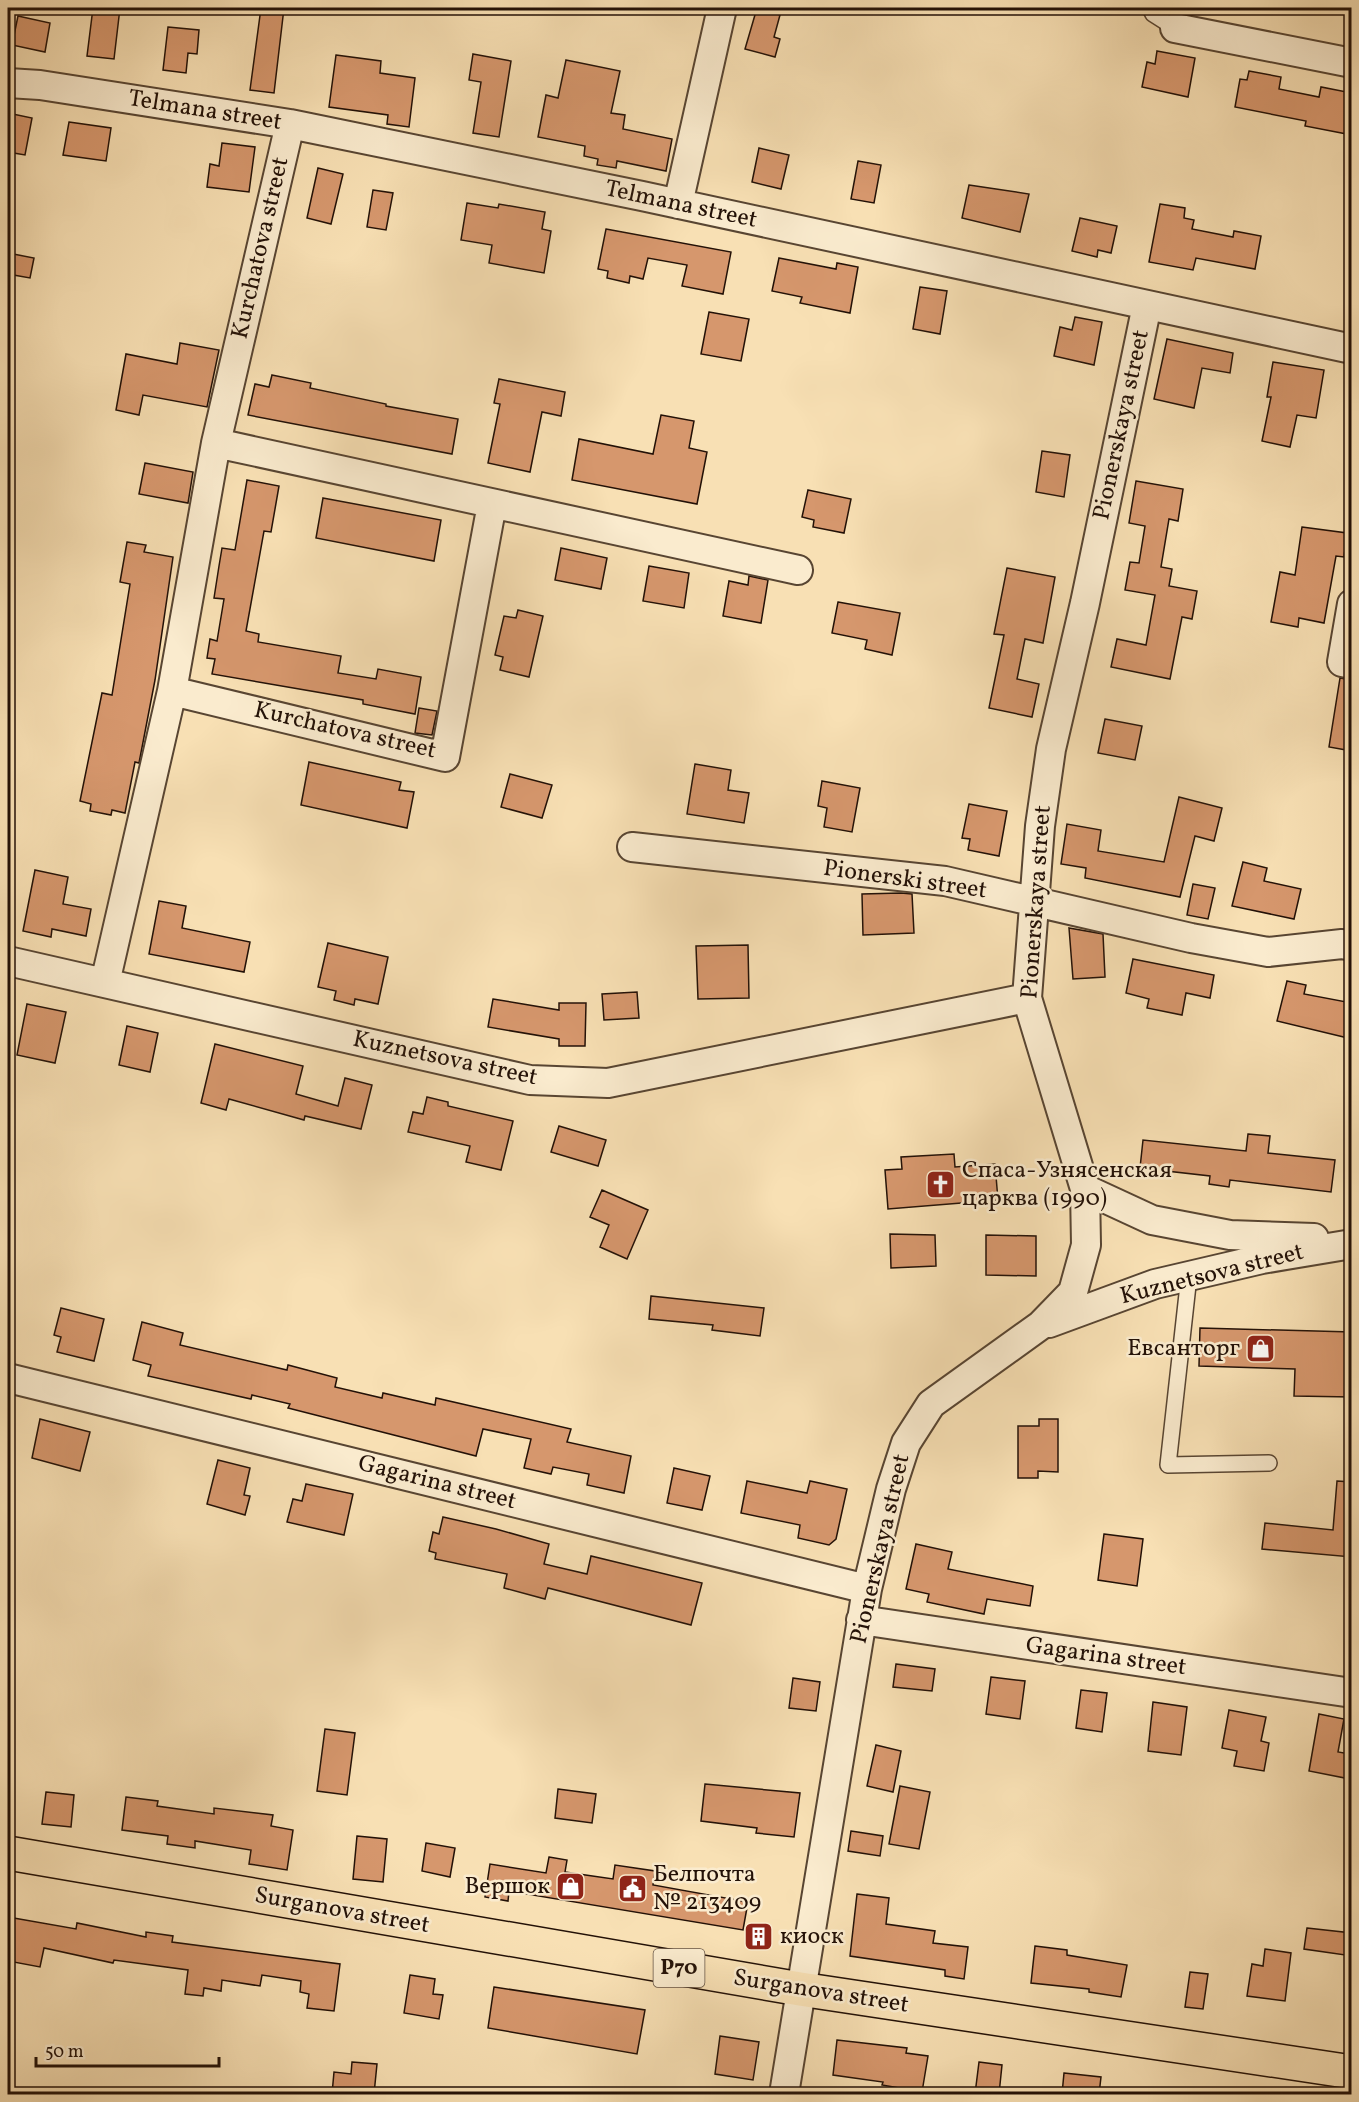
<svg xmlns="http://www.w3.org/2000/svg" width="1359" height="2102" viewBox="0 0 1359 2102" font-family="Vollkorn,serif">
<style>
.building{fill:#d6976d;stroke:#231107;stroke-width:1.5}
.lines{fill:none;stroke-linecap:round;stroke-linejoin:round}
.service-casing{stroke:#584532;stroke-width:18}
.minor-casing{stroke:#584532;stroke-width:32}
.primary-casing{stroke:#231107;stroke-width:36}
.service{stroke:#faebce;stroke-width:15}
.minor{stroke:#faebce;stroke-width:28}
.primary{stroke:#f8e0b4;stroke-width:33}
.labels{text-anchor:middle;dominant-baseline:central;stroke-width:5;stroke-linejoin:round;paint-order:stroke}
.shield{fill:#faebce;stroke:#645243;stroke-width:1.5}
.shield-label{font-size:22px;font-weight:bold;fill:#231107}
.street-label{font-size:24px;fill:#231107;stroke:#faebce}
.poi-label{font-size:24px;fill:#231107;stroke:#faebce;text-anchor:start}
</style>
<rect width="100%" height="100%" fill="#f8e0b4"/>
<filter id="stains"><feTurbulence type="fractalNoise" baseFrequency=".00333" numOctaves="4"/><feColorMatrix values="0 0 0 0 .2 0 0 0 0 .09 0 0 0 0 .02 0 0 0 .5 -.17"/></filter>
<radialGradient id="worn" r=".72"><stop offset=".6" stop-color="#630" stop-opacity="0"/><stop offset="1" stop-color="#630" stop-opacity=".3"/></radialGradient>
<path class="building" d="M93 8H120L114 59 87 56Z
M261 8H284L274 93 250 90Z
M757 8 780 15 774 37 780 39 775 57 745 49Z
M18 16 50 23 45 52 12 45Z
M168 27 199 30 197 54 188 53 186 73 163 70Z
M1157 51 1195 58 1188 97 1142 87 1147 62 1155 64Z
M473 54 511 61 499 137 473 133 481 82 469 80Z
M336 55 381 61 380 73 415 78 409 127 387 124 388 115 329 107Z
M566 60 620 71 611 113 625 115 623 129 672 139 666 171 617 161 616 168 597 165 598 159 584 156 585 146 538 137 546 95 558 98Z
M1249 71 1281 77 1279 89 1319 97 1321 87 1352 93V135L1305 126 1306 121 1235 107 1240 79 1247 80Z
M8 113 32 118 25 155 8 152Z
M69 122 111 128 106 161 63 155Z
M222 143 255 147 249 192 207 187 210 164 219 166Z
M759 148 789 155 781 189 752 182Z
M858 161 881 165 874 203 851 199Z
M318 168 343 174 331 224 307 218Z
M969 185 1029 194 1020 232 962 218Z
M373 190 393 193 386 230 367 227Z
M467 203 498 208 499 204 545 212 542 229 551 231 544 273 489 263 492 245 461 240Z
M1160 204 1185 208 1184 218 1194 220 1192 229 1233 237 1234 231 1261 236 1255 269 1196 258 1193 270 1149 262Z
M1080 218 1117 226 1111 253 1098 250 1097 257 1072 251Z
M606 229 731 252 723 294 682 286 687 265 648 258 643 279 630 276 629 283 607 278 608 271 598 269Z
M8 253 34 258 30 278 8 274Z
M779 258 836 269 837 263 858 267 850 313 800 303 802 297 772 291Z
M920 287 947 291 940 334 913 329Z
M709 312 749 319 741 361 701 354Z
M1075 317 1102 322 1094 365 1054 356 1060 327 1072 330Z
M1167 339 1233 353 1230 373 1202 368 1194 408 1154 399Z
M180 343 219 350 207 407 143 395 139 415 116 410 126 354 177 364Z
M1273 362 1324 370 1316 418 1297 415 1290 447 1262 441 1271 397H1267Z
M272 375 311 383 310 388 386 404V406L458 419 452 454 248 415 255 384 269 387Z
M499 379 565 392 561 416 542 412 530 472 488 463 500 404 494 403Z
M661 415 694 421 689 448 707 452 697 504 572 480 579 439 653 454Z
M1042 451 1070 455 1064 497 1036 492Z
M145 463 193 472 188 503 139 494Z
M247 480 279 486 271 532 264 531 246 631 259 634 258 642 341 656 338 673 376 679 378 669 421 677 415 714 363 704V700L212 674 215 659 207 658 210 639 217 641 224 599 214 598 219 566 222 548 235 550Z
M1136 481 1183 489 1178 521 1169 519 1161 567 1172 569 1169 586 1197 591 1192 619 1182 617 1170 679 1111 667 1117 639 1146 645 1155 595 1125 590 1130 562 1139 563 1145 526 1129 523Z
M808 490 851 499 844 533 813 527 814 520 802 517Z
M323 498 441 520 434 561 316 538Z
M1302 527 1347 533 1344 557 1336 556 1324 623 1299 618 1298 627 1271 622 1280 572 1295 575Z
M127 542 146 545 144 552 173 557 155 680 139 763 135 762 125 813 112 810 111 815 90 811 91 804 80 801 102 693 112 695 130 584 120 582Z
M561 548 607 558 601 589 555 580Z
M649 566 689 573 684 608 643 601Z
M1007 568 1055 577 1043 643 1025 639 1017 679 1039 684 1032 717 989 708 1004 635 994 634Z
M749 576 768 580 761 623 723 616 729 581 748 585Z
M838 602 900 613 892 655 865 649 867 640 832 633Z
M518 610 543 616 529 677 500 670 503 657 495 655 504 616 516 618Z
M1340 678 1352 680V751L1329 747Z
M419 708 437 711 432 735 415 733Z
M1105 719 1142 726 1135 760 1098 753Z
M309 762 401 782 399 790 414 792 407 828 301 805Z
M695 764 731 770 728 790 749 793 744 823 687 814Z
M510 774 552 785 542 818 501 807Z
M822 781 860 788 852 832 824 827 827 808 818 806Z
M1179 797 1222 808 1214 841 1195 836 1180 897 1085 878 1086 868 1061 864 1067 824 1101 830 1098 851 1164 862Z
M969 804 1007 811 999 856 968 850 970 839 962 838Z
M1243 862 1267 868 1264 881 1301 889 1294 919 1232 906Z
M35 870 68 877 63 904 91 909 86 936 52 929 51 937 23 931Z
M1193 884 1215 888 1208 919 1187 915Z
M901 893 912 894 914 933 863 935 862 894Z
M159 901 186 906 182 928 250 942 244 972 149 954Z
M1069 928 1103 934 1105 977 1073 979Z
M328 943 388 957 378 1004 355 999 354 1005 334 1000 336 991 318 987Z
M748 945 749 998 698 999 696 946Z
M1133 959 1214 975 1210 998 1186 993 1182 1015 1147 1008 1149 999 1126 993Z
M1287 981 1306 985 1304 994 1352 1003V1039L1277 1021Z
M637 992 639 1018 604 1020 602 994Z
M493 999 559 1010V1003H586L585 1046H559V1039L488 1027Z
M27 1004 66 1012 55 1063 17 1055Z
M127 1026 158 1033 150 1072 119 1065Z
M215 1044 303 1066 296 1094 338 1106 345 1078 372 1085 361 1129 305 1116 304 1120 229 1099 226 1110 201 1103Z
M427 1097 448 1102V1106L513 1121 501 1170 466 1162 470 1146 408 1132 413 1112 423 1114Z
M559 1126 606 1140 598 1166 551 1152Z
M1248 1134 1270 1136 1268 1153 1335 1160 1331 1192 1230 1180 1229 1187 1209 1184 1210 1176 1140 1168 1143 1140 1246 1151Z
M954 1154 955 1167 995 1164 998 1200 888 1209 885 1170 902 1169 901 1157Z
M602 1190 648 1210 627 1259 600 1247 609 1225 590 1217Z
M890 1234 935 1235 936 1266 891 1268Z
M986 1235 1036 1236V1276L986 1275Z
M651 1296 764 1308 760 1336 712 1330 713 1325 649 1319Z
M61 1308 104 1319 94 1361 57 1352 61 1337 54 1335Z
M142 1322 183 1333 180 1345 287 1370 288 1365 337 1378 335 1387 382 1398 383 1393 435 1405 436 1398 571 1429 567 1442 631 1456 624 1493 587 1485 589 1474 553 1467 551 1474 524 1468 531 1439 483 1429 476 1456 288 1408 290 1404 252 1395 251 1399 148 1376 151 1365 133 1360Z
M1200 1328 1352 1332V1397L1294 1396 1295 1369 1199 1366Z
M40 1419 90 1432 80 1471 32 1458Z
M1039 1419H1058V1472L1038 1471V1478H1018V1426H1039Z
M218 1460 250 1468 244 1495 250 1496 245 1515 207 1504Z
M674 1468 710 1476 702 1510 667 1503Z
M747 1481 807 1493 810 1481 847 1489 836 1539 829 1545 798 1538 800 1525 741 1513Z
M1337 1481 1352 1482V1557L1262 1549 1265 1523 1333 1530Z
M306 1484 353 1494 344 1535 287 1522 293 1499 302 1501Z
M443 1517 496 1529 549 1544 544 1564 587 1574 591 1556 702 1583 691 1625 548 1588 545 1599 504 1588 507 1574 435 1559 436 1553 429 1551 433 1532 439 1534Z
M1104 1534 1143 1539 1137 1586 1098 1580Z
M916 1544 952 1552 948 1569 1033 1586 1030 1606 987 1599 984 1614 927 1602 929 1594 906 1589Z
M896 1664 935 1669 932 1691 893 1687Z
M991 1677 1025 1681 1020 1719 986 1714Z
M793 1678 820 1682 816 1711 789 1708Z
M1081 1690 1107 1693 1102 1732 1076 1728Z
M1153 1702 1187 1707 1181 1755 1148 1751Z
M1229 1710 1266 1717 1261 1741 1269 1743 1264 1771 1234 1766 1237 1751 1222 1748Z
M1319 1714 1344 1719 1338 1752 1350 1754 1345 1778 1309 1771Z
M325 1729 355 1733 347 1795 317 1791Z
M876 1745 901 1751 893 1792 867 1786Z
M705 1784 800 1793 794 1837 756 1833 757 1828 701 1821Z
M900 1786 930 1792 919 1849 889 1844Z
M558 1789 596 1794 592 1823 555 1818Z
M46 1792 74 1795 71 1827 42 1824Z
M126 1797 158 1801 157 1806 214 1814V1808L273 1815 271 1826 293 1830 287 1870 249 1864 251 1850 195 1841V1848L167 1844 168 1836 122 1830Z
M851 1831 883 1836 880 1856 848 1851Z
M357 1836 387 1839 383 1882 353 1879Z
M426 1843 455 1848 450 1877 422 1871Z
M549 1857 567 1860 565 1872 613 1879 615 1865 655 1871 653 1885 748 1902 743 1930 509 1891 508 1901 485 1897 490 1864 546 1873Z
M857 1894 889 1898 886 1924 935 1931 933 1943 968 1947 964 1979 945 1976V1970L850 1956Z
M8 1917 76 1929 77 1923 146 1937V1932L173 1936 172 1942 340 1964 334 2011 307 2008 309 1994 300 1992 301 1981 262 1975 260 1986 222 1980 221 1991 204 1988 203 1996 185 1994 188 1970 114 1960 113 1963 44 1948 40 1967 8 1961Z
M1307 1928 1352 1933V1956L1304 1949Z
M1035 1946 1067 1950V1955L1127 1965 1121 1997 1089 1992V1989L1031 1983Z
M1265 1949 1291 1953 1285 2001 1247 1996 1252 1964 1263 1966Z
M1190 1972 1208 1974 1203 2009 1185 2007Z
M410 1975 435 1979 433 1994 443 1995 439 2019 404 2013Z
M494 1987 645 2010 637 2054 488 2028Z
M720 2036 759 2042 753 2080 715 2074Z
M837 2040 907 2048 906 2053 928 2056 922 2092 882 2085 883 2082 833 2075Z
M352 2062 377 2064 374 2094H332L334 2072 351 2074Z
M979 2062 1002 2065 999 2094H975Z
M1064 2073 1101 2077 1099 2094H1062Z"/>
<g class="lines">
<defs>
<path id="service" d="M1150 8 1153 14 1175 28
M1189 1276 1168 1465 1269 1463"/>
<path id="minor" d="M1175 28 1352 63
M8 83 40 85 290 124 642 196 1352 349
M678 204 722 8
M216 443 798 570
M1352 604 1342 662 1352 664
M172 691 445 757 492 504
M632 847 945 881 1191 938 1268 952 1342 944 1352 946
M8 961 530 1080 608 1083 1027 998
M105 983 172 691 216 443 290 124
M1085 1189 1152 1220 1230 1235 1314 1238
M1049 1323 1155 1284 1262 1259 1352 1244
M8 1378 867 1589
M861 1620 1352 1693
M784 2094 867 1589 891 1489 906 1443 931 1404 1041 1325 1073 1292 1086 1245 1085 1189 1027 998 1040 826 1051 749 1085 603 1147 305"/>
<path id="primary" d="M8 1853 800 1989 1352 2072"/>
</defs>
<use href="#service" class="service-casing"/>
<use href="#minor" class="minor-casing"/>
<use href="#primary" class="primary-casing"/>
<use href="#service" class="service"/>
<use href="#minor" class="minor"/>
<use href="#primary" class="primary"/>
</g>
<defs>
<symbol id="church-square" viewBox="-11 -11 22 22"><rect x="-9" y="-9" width="18" height="18" rx="4" fill="#8f2418" stroke="#faebce"/><path d="M-1.2-6h2.4v3.5h3.3v2.4h-3.3V6h-2.4V-.1h-3.3v-2.4h3.3Z" fill="#fff"/></symbol>
<symbol id="shop-square" viewBox="-11 -11 22 22"><rect x="-9" y="-9" width="18" height="18" rx="4" fill="#8f2418" stroke="#faebce"/><path d="M-5-2.5h2.3a2.7 3.5 0 0 1 5.4 0H5L5.5 6h-11ZM-1.5-2.5h3a1.5 2.3 0 0 0-3 0Z" fill="#fff"/></symbol>
<symbol id="civic-square" viewBox="-11 -11 22 22"><rect x="-9" y="-9" width="18" height="18" rx="4" fill="#8f2418" stroke="#faebce"/><path d="M-.6-6.5H3V-4.5H.6V-3L4-1V1h2V6H-6V1h2V-1L-.6-3ZM-1.2 2.5V6h2.4V2.5Z" fill="#fff"/></symbol>
<symbol id="building-square" viewBox="-11 -11 22 22"><rect x="-9" y="-9" width="18" height="18" rx="4" fill="#8f2418" stroke="#faebce"/><path d="M-4-6H4V6H1V3H-1V6H-4ZM-2.5-4.3h1.7v1.8h-1.7ZM.8-4.3h1.7v1.8H.8ZM-2.5-1h1.7V.8h-1.7ZM.8-1h1.7V.8H.8Z" fill="#fff"/></symbol>
</defs>
<g fill-rule="evenodd">
<use href="#church-square" x="924" y="1168" width="33" height="33"/>
<use href="#shop-square" x="1244" y="1332" width="33" height="33"/>
<use href="#shop-square" x="554" y="1870" width="33" height="33"/>
<use href="#civic-square" x="616" y="1872" width="33" height="33"/>
<use href="#building-square" x="742" y="1920" width="33" height="33"/>
</g>
<g class="labels">
<rect class="shield" x="653.5" y="1949" width="51" height="38" rx="4.5"/>
<g class="shield-label">
<text x="679" y="1968">Р70</text>
</g>
<g class="street-label">
<text transform="translate(205 111) rotate(9)">Telmana street</text>
<text transform="translate(681 205) rotate(12)">Telmana street</text>
<text transform="translate(261 248) rotate(-77)">Kurchatova street</text>
<text transform="translate(1122 425) rotate(-78)">Pionerskaya street</text>
<text transform="translate(345 731) rotate(13)">Kurchatova street</text>
<text transform="translate(905 880) rotate(8)">Pionerski street</text>
<text transform="translate(1037 902) rotate(-86)">Pionerskaya street</text>
<text transform="translate(445 1059) rotate(12)">Kuznetsova street</text>
<text transform="translate(1212 1275) rotate(-14)">Kuznetsova street</text>
<text transform="translate(437 1483) rotate(14)">Gagarina street</text>
<text transform="translate(881 1549) rotate(-77)">Pionerskaya street</text>
<text transform="translate(1106 1657) rotate(8)">Gagarina street</text>
<text transform="translate(342 1911) rotate(10)">Surganova street</text>
<text transform="translate(821 1992) rotate(9)">Surganova street</text>
</g>
<g class="poi-label">
<text x="962" y="1171">Спаса-Узнясенская<tspan x="962" dy="28">царква (1990)</tspan></text>
<text x="1240" y="1349" text-anchor="end">Евсанторг</text>
<text x="653" y="1875">Белпочта<tspan x="653" dy="28">№ 213409</tspan></text>
<text x="550" y="1887" text-anchor="end">Вершок</text>
<text x="780" y="1937">киоск</text>
</g>
</g>
<rect width="1359" height="2102" fill="none" stroke="#f8e0b4" stroke-width="30"/>
<rect x="9" y="9" width="1341" height="2084" fill="none" stroke="#231107" stroke-width="3"/>
<rect x="15" y="15" width="1329" height="2072" fill="none" stroke="#231107" stroke-width="1.5"/>
<path d="M36 2057v9h183v-9" fill="none" stroke="#231107" stroke-width="3"/>
<text x="45" y="2057" font-size="18" fill="#231107" stroke="#faebce" stroke-width="4.5" paint-order="stroke">50 m</text>
<rect width="100%" height="100%" filter="url(#stains)"/>
<rect width="100%" height="100%" fill="url(#worn)"/>
</svg>
